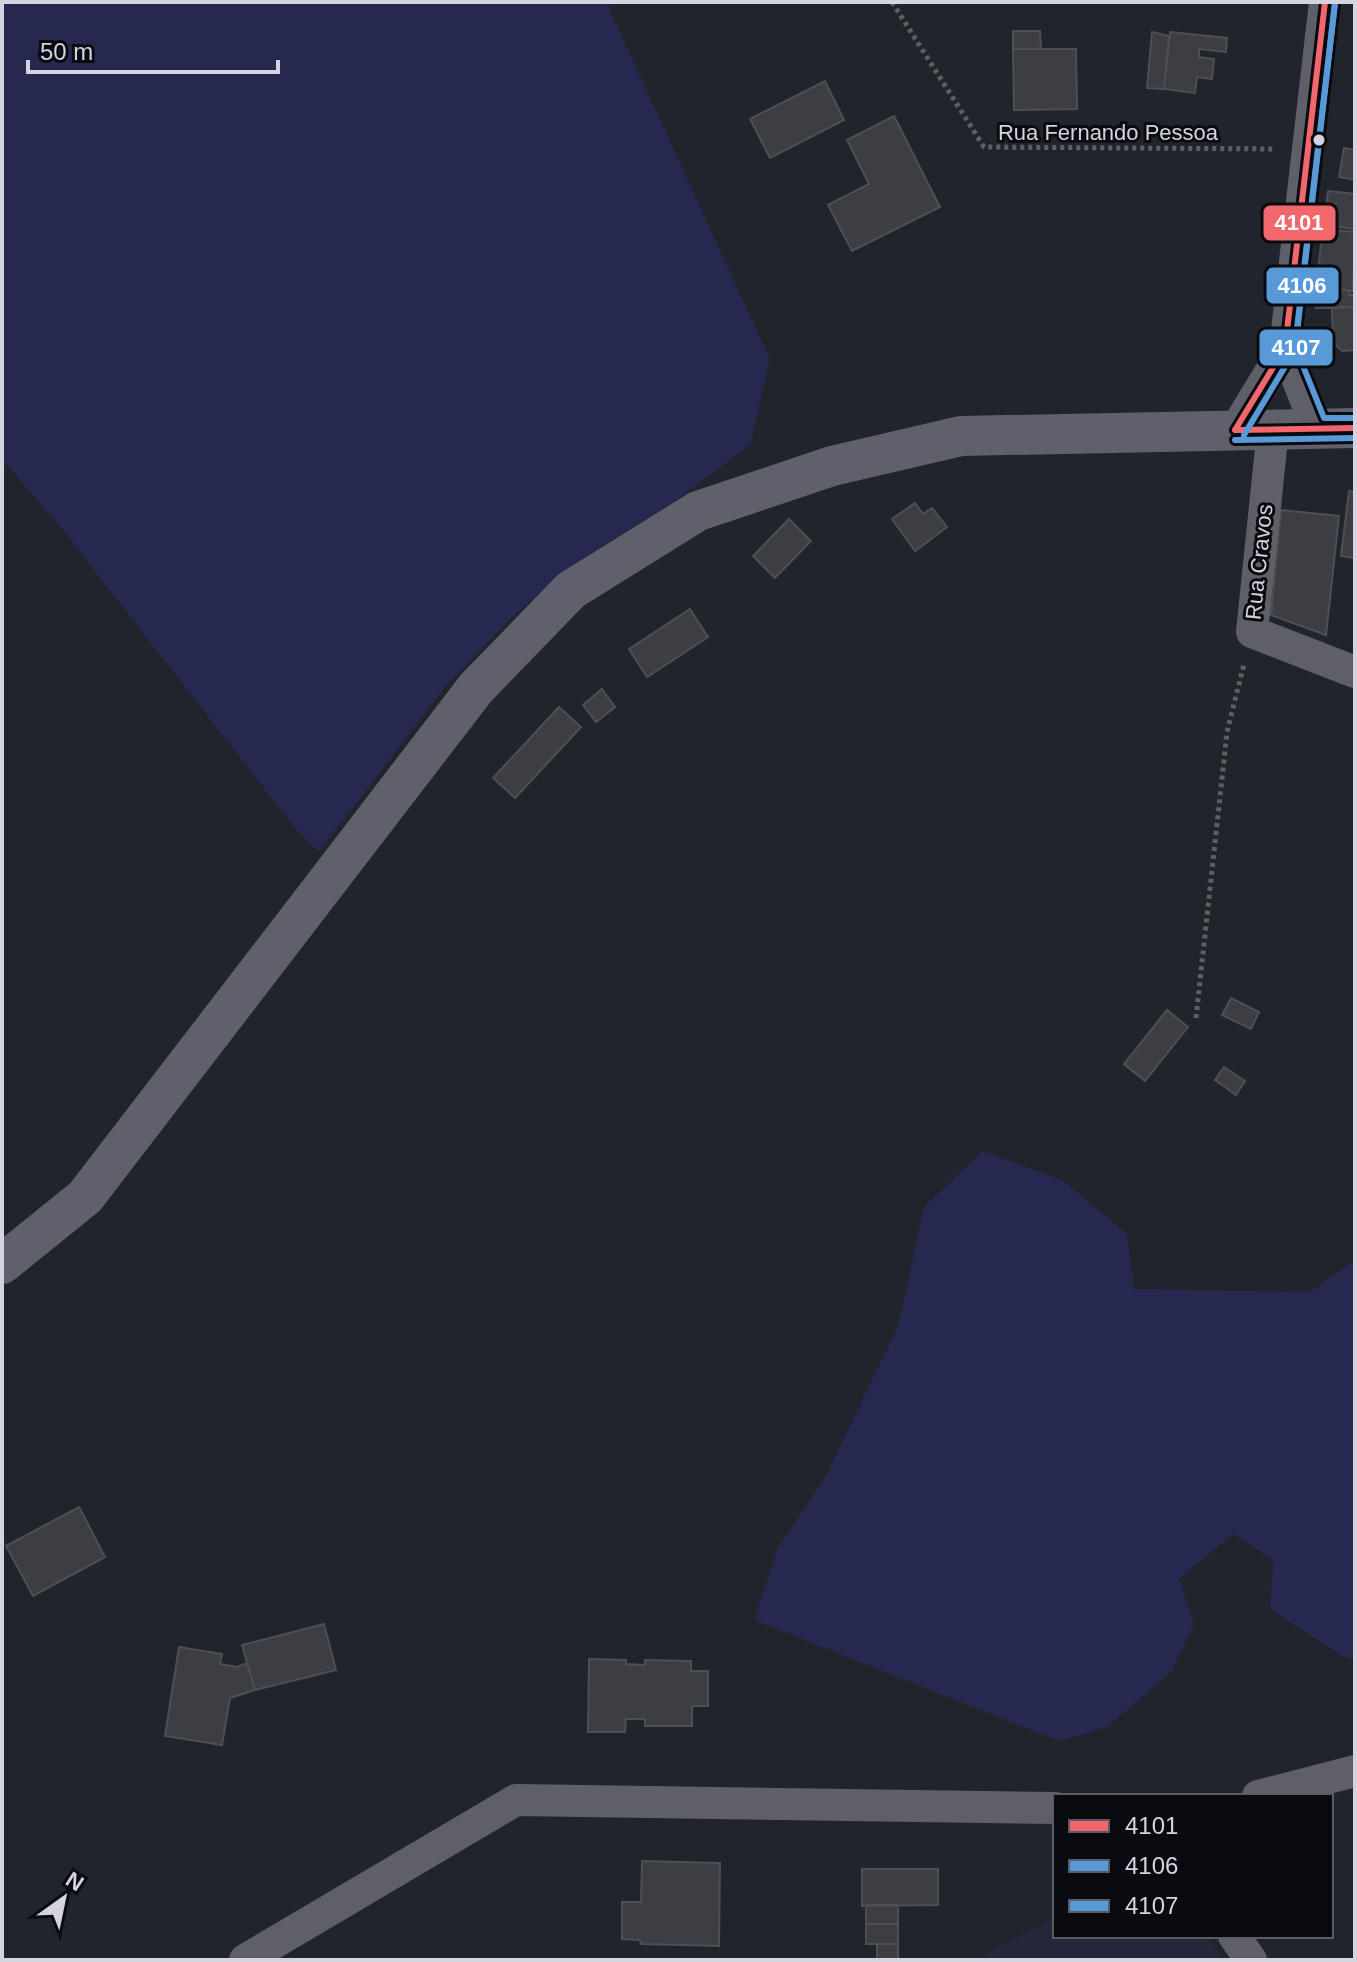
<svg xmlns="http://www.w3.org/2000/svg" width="1357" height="1962" viewBox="0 0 1357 1962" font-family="Arial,sans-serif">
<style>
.built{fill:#25273b}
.green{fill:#272850}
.building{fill:#3d3e44;stroke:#4d4f56;stroke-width:2}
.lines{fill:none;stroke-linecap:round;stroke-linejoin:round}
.path{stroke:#5e5f65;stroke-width:5;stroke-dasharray:4 4;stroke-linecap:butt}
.minor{stroke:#5f6067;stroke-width:32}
.major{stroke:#5f606b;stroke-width:40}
.bus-1-casing{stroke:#0a0b11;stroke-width:12}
.bus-2-casing{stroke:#0a0b11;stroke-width:12}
.bus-3-casing{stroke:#0a0b11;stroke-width:12}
.bus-1{stroke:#f1676c;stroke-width:6}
.bus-2{stroke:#579ad7;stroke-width:6}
.bus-3{stroke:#579ad7;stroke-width:6}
.bus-dot{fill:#d3d4df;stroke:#0a0b11;stroke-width:3}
.labels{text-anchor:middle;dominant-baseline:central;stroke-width:6;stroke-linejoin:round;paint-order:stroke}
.street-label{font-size:22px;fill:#d3d4df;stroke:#0a0b11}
.line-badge{stroke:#0a0b11;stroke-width:3}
.badge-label{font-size:22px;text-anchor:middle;font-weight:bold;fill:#fff}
</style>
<rect width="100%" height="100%" fill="#22242c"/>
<path class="built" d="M1055 1916V1936H1207L1224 1960H977Z"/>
<path class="green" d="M2 2H606L770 359 750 445 675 501 590 554 512 617 445 687 319 852 295 828 59 525 2 459Z
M983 1151 1062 1180 1127 1234 1134 1289 1310 1292 1355 1260V1659L1344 1657 1270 1609 1273 1560 1234 1534 1179 1578 1194 1625 1171 1672 1107 1727 1059 1741 754 1620 778 1548 826 1476 898 1326 924 1207Z"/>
<path class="building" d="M1013 31H1040L1041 49H1013Z
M1152 32 1169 36 1164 89 1147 88Z
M1170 32 1227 38 1226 52 1199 49V57L1214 59 1212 79 1197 77 1195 93 1164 89Z
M1013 49H1076L1077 109 1014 110Z
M825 81 844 120 770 158 750 119Z
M894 116 940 207 852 251 828 205 869 184 847 140Z
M1344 148 1355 150V180L1339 177Z
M1328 191 1355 194 1354 229 1324 225Z
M1323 229 1355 232 1353 291 1316 286Z
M1316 286 1350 291 1349 295H1355V307L1316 308Z
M1355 307V350L1342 351 1333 342 1332 308Z
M1349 491 1355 492V558L1341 556Z
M915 503 923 514 932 508 947 527 915 551 892 519Z
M1281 510 1339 516 1326 635 1271 615Z
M789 519 811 541 775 578 753 556Z
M690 609 708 637 647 677 629 649Z
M602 689 615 707 596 722 583 705Z
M559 707 581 727 515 798 493 778Z
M1231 998 1259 1012 1251 1029 1222 1015Z
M1167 1010 1188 1027 1145 1081 1124 1064Z
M1224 1067 1245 1081 1236 1095 1215 1080Z
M79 1507 105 1557 33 1596 6 1546Z
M324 1624 336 1670 255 1690 242 1645Z
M179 1647 222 1654 220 1664 237 1667 247 1663 255 1690 230 1698 222 1745 165 1736Z
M589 1659 626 1660V1664L645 1665V1660L691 1661V1671H708V1706H692V1726H645V1719H626L625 1732H588Z
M642 1861 720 1863 719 1946 641 1944 640 1940 622 1939V1902H641Z
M862 1869H938V1905L862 1906Z
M866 1905H898V1924H866Z
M866 1924H898V1944H866Z
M877 1944H898V1960H877Z"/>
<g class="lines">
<path class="path" d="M892 2 984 147 1275 149
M1196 1018 1227 732 1244 664"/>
<path class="minor" d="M1285 348 1317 428
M1273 429 1252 632 1355 672
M1235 430 1285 348 1325 2
M1258 1796 1355 1771
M1234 1936 1251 1960
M245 1960 516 1800 1055 1808"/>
<path class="major" d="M2 1264 85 1197 476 688 571 590 698 511 832 466 961 436 1355 428"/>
<defs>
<path id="bus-1" d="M1235 430 1285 348 1325 2
M1235 430 1355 428"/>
<path id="bus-2" d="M1244 435 1295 350 1335 3
M1235 440 1355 438"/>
<path id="bus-3" d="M1335 3 1295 346 1324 418H1355"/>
</defs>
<use href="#bus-1" class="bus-1-casing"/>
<use href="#bus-2" class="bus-2-casing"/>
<use href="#bus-3" class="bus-3-casing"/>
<use href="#bus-1" class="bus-1"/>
<use href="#bus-2" class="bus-2"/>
<use href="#bus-3" class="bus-3"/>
</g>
<circle class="bus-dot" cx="1319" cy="140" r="7"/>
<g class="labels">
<g class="street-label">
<text x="1108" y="132">Rua Fernando Pessoa</text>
<text transform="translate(1259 562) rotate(-84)">Rua Cravos</text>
</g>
</g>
<g class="line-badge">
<rect x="1262" y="204" width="75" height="38" rx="8" fill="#f1676c"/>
<rect x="1265" y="266" width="75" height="39" rx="8" fill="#579ad7"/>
<rect x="1258" y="328" width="76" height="39" rx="8" fill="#579ad7"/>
</g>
<g class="badge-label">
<text x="1299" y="230">4101</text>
<text x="1302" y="293">4106</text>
<text x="1296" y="355">4107</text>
</g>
<rect width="1357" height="1962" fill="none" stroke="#d3d4df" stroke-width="8"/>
<rect x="1053" y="1794" width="280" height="144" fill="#0a0b11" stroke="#5a5b63" stroke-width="2"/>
<rect x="1069" y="1820" width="40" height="12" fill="#f1676c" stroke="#5a5b63" stroke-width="2"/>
<text x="1125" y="1834" font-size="24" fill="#d3d4df">4101</text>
<rect x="1069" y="1860" width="40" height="12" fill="#579ad7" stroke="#5a5b63" stroke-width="2"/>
<text x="1125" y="1874" font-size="24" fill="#d3d4df">4106</text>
<rect x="1069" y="1900" width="40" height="12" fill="#579ad7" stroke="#5a5b63" stroke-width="2"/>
<text x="1125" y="1914" font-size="24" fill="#d3d4df">4107</text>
<g transform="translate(64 1898) rotate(33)" stroke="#0a0b11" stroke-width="6" paint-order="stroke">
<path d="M0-6L14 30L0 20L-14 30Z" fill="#d3d4df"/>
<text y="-12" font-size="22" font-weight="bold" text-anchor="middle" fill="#d3d4df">N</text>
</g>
<path d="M28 60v12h250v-12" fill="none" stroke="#d3d4df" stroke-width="4"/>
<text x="40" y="60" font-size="24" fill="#d3d4df" stroke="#0a0b11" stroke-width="6" paint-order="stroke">50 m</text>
</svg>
